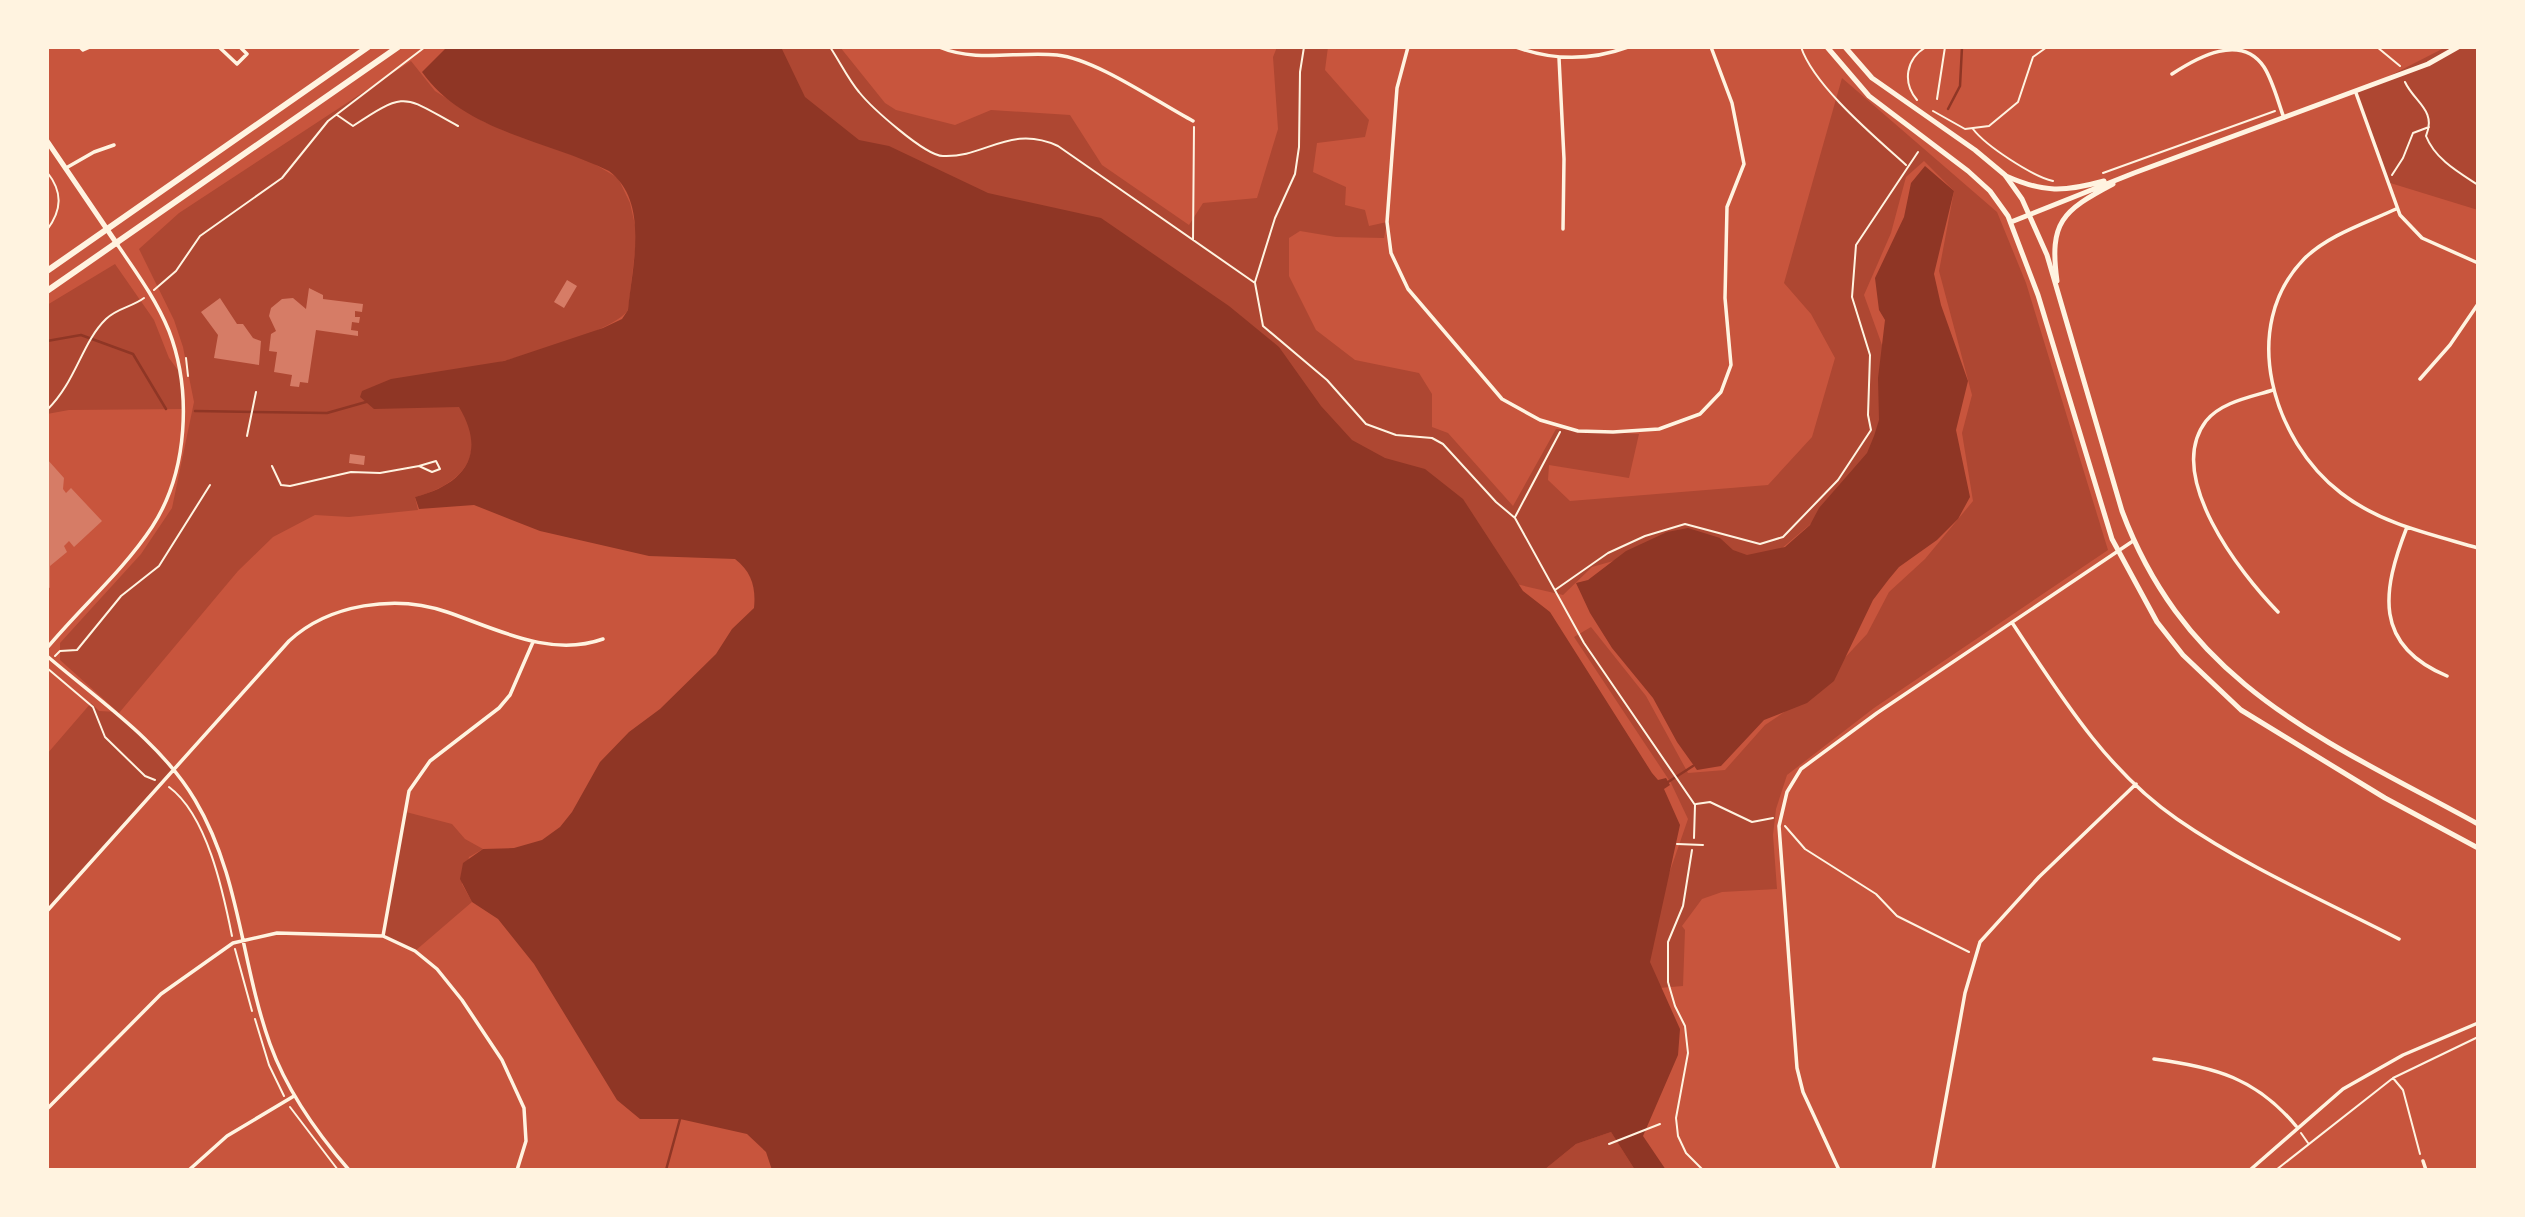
<svg xmlns="http://www.w3.org/2000/svg" width="2525" height="1217" viewBox="0 0 2525 1217" font-family="'DejaVu Sans',sans-serif">
<style>
.green{fill:#ae4732}
.water{fill:#8f3625}
.lines{fill:none;stroke-linecap:round;stroke-linejoin:round}
.stream{stroke:#8f3625;stroke-width:2.5}
.building{fill:#d67c66}
.path{stroke:#fff3e0;stroke-width:2}
.service{stroke:#fff3e0;stroke-width:2}
.minor{stroke:#fff3e0;stroke-width:3.5}
.tertiary{stroke:#fff3e0;stroke-width:5}
.secondary{stroke:#fff3e0;stroke-width:5}
.primary{stroke:#fff3e0;stroke-width:6}
</style>
<rect width="100%" height="100%" fill="#c8553d"/>
<path class="green" d="M769 47H840L885 103 896 110 955 125 991 110 1070 115 1102 165 1189 225 1203 203 1257 198 1278 129 1273 57 1277 47H1328L1325 70 1369 120 1365 137 1317 143 1313 172 1346 187 1345 205 1365 210 1369 226 1387 222 1384 238 1336 237 1300 231 1289 238V276L1316 330 1355 360 1419 373 1432 394V427L1448 433 1513 506 1556 429 1639 434 1629 478 1549 465 1548 480 1570 501 1768 485 1812 437 1835 358 1811 314 1784 283 1842 78 1997 212 2026 283 2108 550 1874 708 1787 775 1776 809 1773 835 1777 889 1722 892 1702 899 1682 926 1685 930 1683 986 1647 989 1652 923 1688 819 1671 783 1574 637 1591 627 1646 696 1688 773 1725 770 1765 725 1811 694 1867 634 1889 592 1925 559 1973 501 1962 433 1972 395 1939 271 1954 191 1924 161 1906 177 1891 233 1864 295 1891 370V456L1768 560 1677 543 1592 567 1563 595 1503 581 907 172 808 111Z
M2446 47H2478V210L2387 182 2356 93Z
M411 61 435 91 484 122 591 162 618 178 630 203 637 234 628 310C613 333 515 358 485 366L460 407C488 455 463 484 415 497L418 510 349 517 315 515 273 537 238 571 119 713 175 770 47 911V754L91 703 99 711 118 712 60 660V643L141 554 172 508 194 402 183 347 174 320 139 249 179 213Z
M115 264 154 320 169 358 180 373 182 409 69 410 47 414V305Z
M406 812 452 824 465 839 483 849 469 857 462 884 472 902 415 951 383 936Z
M1611 1132 1635 1170H1544L1576 1144Z"/>
<path class="water" d="M447 47H781L805 97 859 140 889 146 988 193 1101 218 1229 306 1279 347 1321 406 1352 440 1385 458 1425 469 1463 499 1523 591 1550 612 1652 773 1658 780 1666 778 1670 785 1664 789 1680 825 1650 962 1680 1029 1678 1055 1643 1136 1666 1170H1635L1611 1132 1576 1144 1544 1170H772L766 1152 747 1134 680 1119H640L617 1100 534 964 498 919 472 902 460 879 463 863 483 849 514 848 542 840 560 827 572 812 600 762 629 732 660 709 716 654 732 629 754 608C756 588 752 572 735 559L649 556 540 531 474 505 419 509 415 497C463 485 488 455 459 407L374 409 360 397 362 391 391 379 504 361 603 328 622 319 628 310C632 266 650 202 609 171 547 140 464 132 422 72Z
M1925 166 1954 191 1934 274 1941 305 1968 381 1956 430 1970 497 1958 519 1937 540 1899 567 1889 579 1873 600 1834 681 1807 703 1764 720 1721 766 1697 770 1677 742 1653 698 1612 648 1590 613 1576 583 1588 580 1626 551 1667 532 1688 528 1720 538 1733 550 1747 555 1785 547 1810 525 1819 508 1867 453 1874 436 1879 420 1878 378 1885 320 1879 310 1875 278 1904 217 1911 183Z"/>
<g class="lines">
<path class="stream" d="M1948 109 1960 86 1962 47
M47 341 81 335 133 354 166 409
M195 411 327 413 366 402
M1668 782 1693 766
M666 1170 680 1119"/>
</g>
<path class="building" d="M567 280 577 286 564 308 554 302Z
M309 288 323 295V299L363 304 362 312 355 311V317H360L359 323 352 322 351 330 358 331V336L316 330 308 383 300 382 299 387 290 386 292 375 274 372 277 352 269 351 271 334 276 331 269 316 271 308 282 299 293 298 306 309Z
M220 298 237 324H243L253 338 261 341 259 365 214 358 218 335 201 312Z
M350 454 365 456 364 465 349 463Z
M47 459 64 478 63 489 66 493 71 488 102 521 74 547 69 541 64 546 67 552 50 566V588L47 587Z"/>
<g class="lines">
<path class="path" d="M830 47C840 62 848 79 859 92 871 107 925 156 943 156 985 158 1010 124 1058 146L1255 283 1263 326 1327 380 1366 424 1396 435 1432 438 1443 444 1496 502 1515 518 1584 643 1695 805
M1801 47C1814 86 1874 136 1906 165
M2377 47 2400 66
M2405 82C2414 102 2437 110 2426 136 2435 159 2458 172 2478 185
M1937 99 1945 47
M1917 100C1902 82 1906 59 1926 47
M1933 111 1965 129 1989 126 2018 102 2033 57 2047 47
M337 115 353 126C408 89 404 97 458 126
M1973 129C1986 146 2032 176 2053 181
M47 172C63 192 62 210 47 230
M2103 173 2275 111
M2392 175 2403 158 2413 133 2429 127
M1193 240 1194 127
M1255 282 1275 218 1295 174 1299 147 1300 72 1304 47
M154 290 176 271 200 236 282 178 328 121 425 47
M186 358 188 376
M47 410C76 382 82 342 106 319 117 308 132 307 144 298
M247 436 256 392
M272 466 281 485 290 486 351 472 380 473 419 466 432 472 440 469 436 461 419 466
M1515 517 1560 432
M1555 590 1608 553 1645 536 1685 524 1760 544 1783 537 1838 480 1871 430 1868 415 1870 355 1852 297 1856 245 1918 152
M55 656 60 651 77 650 121 596 159 566 210 485
M47 668 93 707 105 737 145 776 155 780
M169 787C207 815 223 891 232 936
M1696 804 1710 802 1752 822 1773 818
M1785 826 1805 849 1876 894 1897 916 1969 952
M1694 838 1695 805
M1692 850 1683 906 1668 942V982L1675 1006 1685 1026 1688 1053 1676 1118 1678 1136 1686 1153 1703 1170
M235 949 252 1011
M255 1019 269 1065 284 1096
M2393 1078 2403 1090 2420 1154
M290 1107 338 1170
M2301 1133 2308 1143
M1609 1144 1660 1124
M2276 1170 2393 1078 2478 1037"/>
<path class="service" d="M1677 844 1703 845"/>
<path class="minor" d="M80 47 83 50 90 47
M219 47 237 64 247 54 240 47
M939 47C977 63 1017 51 1057 55 1096 59 1157 102 1193 121
M1408 47 1397 88 1387 222 1391 253 1408 289 1502 399 1540 420 1578 431 1613 432 1659 429 1700 414 1721 392 1731 365 1725 298 1727 207 1744 164 1732 103 1711 47
M1516 47C1554 61 1590 61 1628 47
M1559 58 1564 159 1563 229
M2172 74C2198 57 2241 33 2264 67 2273 81 2278 102 2284 118
M2356 93 2400 215 2422 238 2478 263
M66 168 94 152 114 145
M2396 209C2366 223 2328 235 2304 259 2238 327 2273 441 2341 493 2381 524 2430 534 2478 548
M2420 379 2450 345 2478 304
M2273 390C2251 397 2221 402 2206 421 2164 476 2240 573 2278 612
M2407 527C2382 591 2373 645 2447 676
M2013 624C2060 695 2106 770 2177 819 2246 867 2325 901 2399 939
M47 648C81 607 123 571 152 527 188 472 192 391 169 331 156 299 136 272 117 244
M47 656C98 700 160 741 195 800 240 875 241 963 270 1044 287 1091 316 1132 349 1170
M47 911 289 641C329 604 396 594 447 612 497 629 550 658 603 639
M383 936 409 791 430 761 499 708 510 695 533 642
M2154 1059C2215 1067 2256 1078 2296 1126
M47 1109 161 994 233 943 277 933 383 936 415 951 437 969 462 1000 502 1060 524 1108 526 1141 517 1170
M2423 1161 2426 1170
M189 1170 227 1136 294 1096
M1839 1170 1803 1092 1797 1068 1779 826 1787 792 1801 769 1877 713 2133 541
M1933 1170 1965 993 1980 942 2039 877 2136 784
M2250 1170 2343 1089 2403 1055 2478 1023"/>
<path class="tertiary" d="M47 141 117 244
M2006 176C2044 193 2064 192 2104 181
M2011 222 2134 173 2428 64 2458 47
M2057 281C2049 222 2062 211 2113 184"/>
<path class="secondary" d="M1827 47 1869 96 1968 171 1990 191 2008 216 2038 295 2112 539 2157 622 2183 655 2241 710 2385 798 2478 848
M1845 47 1872 78 1975 150 2005 175 2022 199 2047 255 2122 511C2188 687 2325 740 2478 824"/>
<path class="primary" d="M47 271 368 47
M47 291 398 47"/>
</g>
<rect width="2525" height="1217" fill="none" stroke="#fff3e0" stroke-width="98"/>
</svg>
